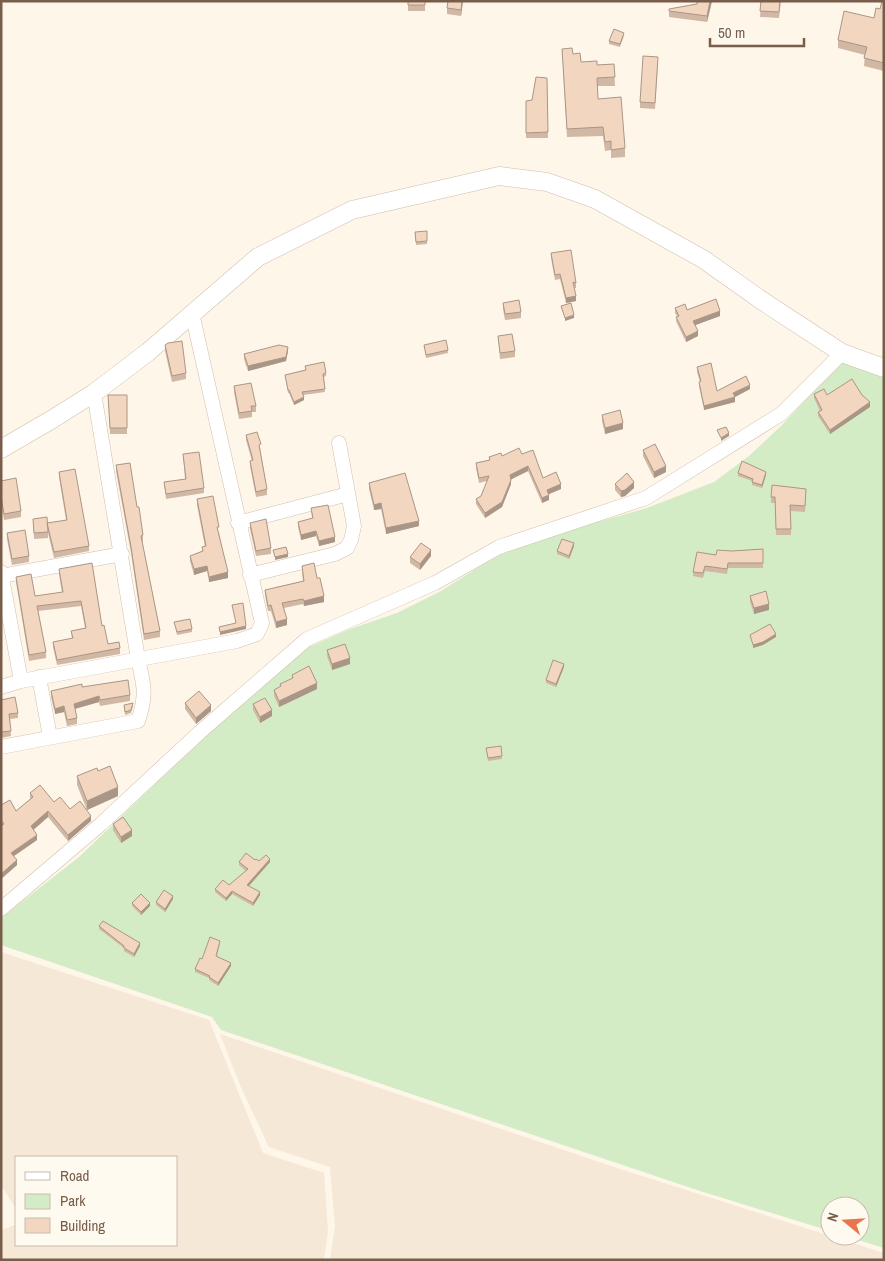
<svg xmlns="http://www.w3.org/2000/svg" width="885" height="1261" viewBox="0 0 885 1261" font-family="'Archivo Narrow',sans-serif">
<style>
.residential{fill:#f5e8d7}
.green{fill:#d4ecc6}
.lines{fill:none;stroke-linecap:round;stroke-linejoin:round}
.minor-casing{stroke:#d0beae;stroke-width:15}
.tertiary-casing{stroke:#d0beae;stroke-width:19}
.minor{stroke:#fff;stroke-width:14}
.tertiary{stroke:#fff;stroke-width:18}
.wall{fill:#d1b8a5}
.shaded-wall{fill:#aa9686}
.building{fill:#f3d6c0;stroke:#aa9686}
</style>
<rect width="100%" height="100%" fill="#fdf6e9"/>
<path class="residential" d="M1 952 209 1020 263 1153 324 1173 328 1232 324 1260H1V1230L15 1225 16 1218V1245H176V1157H16V1209L1 1185Z
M220 1034 620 1169 884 1253V1260H330L335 1226 330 1167 269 1147 240 1085Z"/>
<path class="green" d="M844 359 884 375V1248L845 1236H860V1206H830V1231L700 1191 221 1030 212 1017 1 945V918L79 857 207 734 309 647 350 629 397 613 441 591 490 560 523 543 647 508 714 482 749 456 781 426Z"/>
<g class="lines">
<defs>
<path id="minor" d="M238 523 348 494
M1 572 21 681
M250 575 335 554 347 548 351 540 354 526 339 443
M1 576 122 554
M39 677 50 737
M1 687 21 681 237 641 257 634 262 623 192 313
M1 747 138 721C147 695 144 685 138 659L94 393
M1 909 101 824 200 732 307 639 435 583 499 547 646 498 781 414 842 353"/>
<path id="tertiary" d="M1 449 51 420 94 393 148 352 258 257 352 210 499 176 547 182 595 199 703 259 761 300 842 353 884 368"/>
</defs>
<use href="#minor" class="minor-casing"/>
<use href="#tertiary" class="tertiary-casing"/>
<use href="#minor" class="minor"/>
<use href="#tertiary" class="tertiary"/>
</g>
<path class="wall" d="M408 1H425V11H408Z
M463 1 461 16 447 14V8Z
M712 1 707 22 669 17V9Z
M761 1H781L779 18 760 17Z
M884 1V71L864 66 865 55 838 48V40L874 18 880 9Z
M624 36 620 47 609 44V41Z
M562 49 581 62 597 65 614 64 615 86H598V99L625 148V157L611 158V150L605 151 603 136 567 137Z
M658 63 655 109 640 108V102Z
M547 78 548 138H526V101L532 100Z
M415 232 427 241V244L416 245Z
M551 253 576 283V288H574L576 301 566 303 560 279 555 280 551 258Z
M503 303 521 312V318L505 320 503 309Z
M675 308 687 310 720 316 695 325 698 336 686 342 676 321 677 316 675 313Z
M498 336 515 351V357L500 359Z
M165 345 186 373V379L172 382 165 351Z
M424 345 448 350V353L426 358Z
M288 351 286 361 248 371 244 359V354Z
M305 366 326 373V376L324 377 325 392 303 395 304 400 294 405 289 393H288L285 375 305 370Z
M697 367 717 391 750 389 735 397V402L704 410 699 386 700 382 697 372Z
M234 386 256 406V412H252V417L239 419 234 392Z
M814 394 827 395 870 407 830 434 818 416V412L820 411 814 398Z
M108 395H127V434H110Z
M602 415 623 429 605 434 602 421Z
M246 435 261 449H260L267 489V495L256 497 250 466V461H252L246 440Z
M643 450 666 472 654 478 643 456Z
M183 454 204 488V493L166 499 164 482 185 479Z
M522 454 543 478 561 489 548 494 549 500 542 503 528 471 511 479V484L502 507 485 518 476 504V499L481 496 487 481 479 483 476 468V463L489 460V457Z
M116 465 137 507 143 535V541L142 542 160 631V637L144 640 131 553 116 471Z
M59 472 89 546V551L54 558 48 533V538L34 539 33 519 47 524 66 520 59 477Z
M738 473 766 475 762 488 752 485V481L738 476Z
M1 481 21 511V517L4 520 1 502Z
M369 483 419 526 386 534 381 509 374 510 369 489Z
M615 484 634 488 625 496 621 497 615 490Z
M806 495 805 512 791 511V535H776L775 503H771V497Z
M197 499 219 533 228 578 209 582 207 571 194 575 190 561V556L202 551V547H205L197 505Z
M311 508 335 542 319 546 316 536 301 540 298 527V522L312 518Z
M250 523 271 548V554L256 556 250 529Z
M7 533 29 556V562L12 565 7 539Z
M574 546 569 559 557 554V551Z
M763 549V568H728L727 574 705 571 703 578 693 576V572L716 555 732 551Z
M431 556 420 570 410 563V557Z
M302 566 317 578 324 602 304 606 303 604 284 608 287 625 276 628 271 611H268L265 595V590L303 581 302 571Z
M59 569 102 626 108 644 120 648V654L57 665 53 647V642L72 639 71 631 85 628 81 606 38 611 46 652V658L29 661 16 582V577L35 596 62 593 59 574Z
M750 596 769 610 754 614 750 602Z
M174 622 192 629V632L177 635Z
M327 650 350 664 332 670 327 656Z
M564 667 556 687 546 683V680Z
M292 675 317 689 279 707 274 696V690L280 687V684L292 679Z
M82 687 130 695V701L100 706 99 702 75 709 77 718V724L67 726 64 712 55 714 51 697V691Z
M1 700 18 713V718L10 719 11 736 1 738Z
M185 703 211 711 196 724 185 709Z
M253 704 272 716 260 723 253 710Z
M124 705 133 706 131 713 125 715Z
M486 748 502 756V759L488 761Z
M98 771 118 796 87 810 77 785V776Z
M30 793 70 809 91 821 68 841 48 817 33 830 37 840 14 856 17 865 1 879V805L16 811 30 799Z
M113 824 132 836 121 843 113 830Z
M255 860 270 862 249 886 260 895 253 906 232 894 226 901 215 892V889L229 885 246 871 239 865V862Z
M173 899 165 912 156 905V902Z
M132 903 150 906 141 915 132 906Z
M99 926 140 946 134 957 124 951V948L99 929Z
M220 944 217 956 231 966 218 986 209 980V978L195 972V969L202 959Z"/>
<path class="shaded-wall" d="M462 1H463L461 16V10Z
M710 1H712L707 22V16Z
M576 296V301L566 303V298Z
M720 311V316L693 326V321Z
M574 315V318L565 321V318Z
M698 331V336L686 342V337Z
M288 347V351L286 361 248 371V366Z
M750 385V389L733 398V393Z
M304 397V400L294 405V402Z
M735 397V402L704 410V406Z
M870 402V407L830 434V430Z
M623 423V429L605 434V428Z
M729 433V436L721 441V438Z
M528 466V471L510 480V475Z
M666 466V472L654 478V472Z
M766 472V475L762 488V485Z
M511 480V484L502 507 485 518V513Z
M634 482V488L625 496 621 497V491Z
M561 484V489L547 495V490Z
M549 495V500L542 503V498Z
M381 503V509L374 510V505Z
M419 521V526L386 534V528Z
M316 531V536L301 540V535Z
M335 537V542L319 546V541Z
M574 543V546L569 559V556Z
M431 550V556L420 570V564Z
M288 554V557L275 560V557Z
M207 566V571L194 575V569Z
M228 572V578L209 582V577Z
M324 596V602L304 606V601Z
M769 604V610L754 614V608Z
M287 619V625L276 628V622Z
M246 626V629L220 635V632Z
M776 634V637L763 645 753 648V645Z
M350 658V664L332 670V664Z
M564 664V667L556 687V684Z
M317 683V689L279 707V701Z
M99 696V702L74 709V704Z
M211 705V711L196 724V718Z
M64 706V712L55 714V709Z
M272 710V716L260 723V717Z
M118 787V796L87 810V801Z
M48 811V817L31 832V826Z
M91 816V821L68 841V835Z
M132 830V836L121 843V837Z
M37 835V840L11 858V853Z
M270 859V862L247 888V885Z
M17 860V865L1 879V874Z
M232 891V894L226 901V898Z
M260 892V895L253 906V903Z
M173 896V899L165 912V909Z
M150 903V906L141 915V912Z
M140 943V946L134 957V954Z
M231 963V966L218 986V983Z"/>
<path class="building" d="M408 1H425V5H408Z
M448 1H462L461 10 447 8Z
M697 1H710L707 16 669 11V9L697 4Z
M761 1H780L779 12 760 11Z
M882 1H884V63L864 58 867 47 838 40 844 11 874 18 876 8 880 9Z
M614 29 624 33 620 44 609 41Z
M572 48 573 54 580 53 581 62 597 61V65L614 64 615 77 597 78 598 99 621 97 625 148 611 150V141L605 142 603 127 567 129 562 49Z
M643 56 658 57 655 103 640 102Z
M536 77 547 78 548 132 526 133V101L532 100Z
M427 231V241L416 242 415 232Z
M571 250 576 283 573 282 576 296 566 298 560 274 555 275 551 253Z
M716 299 720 311 693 321 698 331 686 337 676 317 679 316 675 308 685 304 687 310Z
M519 300 521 312 505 314 503 303Z
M571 303 574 315 565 318 561 306Z
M512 334 515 351 500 353 498 336Z
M446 340 448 350 426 355 424 345Z
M182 341 186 373 172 376 165 345 168 343Z
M279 345 288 347 286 357 248 366 244 354Z
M324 362 326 373 323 374 325 389 302 392 304 397 294 402 289 390H288L285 375 306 370 305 366Z
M711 363 717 391 746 376 750 385 733 393 735 397 704 406 699 382 701 381 697 367Z
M852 379 862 395 870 402 830 430 818 412 822 410 814 394 824 389 827 395Z
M251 383 256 406H251L252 411 239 413 234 386Z
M108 395H127V428H110Z
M620 410 623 423 605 428 602 415Z
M726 427 729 433 721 438 717 430Z
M257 432 261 444 259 445 267 489 256 492 250 461 253 460 246 435Z
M655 444 666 466 654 472 643 450Z
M519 448 522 454 533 450 543 478 556 472 561 484 547 490 549 495 542 498 528 466 510 475 511 480 502 502 485 513 476 499 481 496 489 476 479 478 476 463 490 460 489 457 501 453 502 456Z
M199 452 204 488 166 494 164 482 186 479 183 454Z
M742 461 766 472 762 485 752 482 753 479 738 473Z
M130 463 137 507H139L143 535 141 536 160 631 144 634 131 547 116 465Z
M75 469 89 546 54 552 47 523 67 520 59 472Z
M405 473 419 521 386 528 381 503 374 505 369 483Z
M627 473 634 482 625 490 621 491 615 484Z
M16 478 21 511 4 514 1 496V481Z
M772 485 806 489 805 506 790 505 791 529H776L775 497H771Z
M213 496 219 527H217L228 572 209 577 207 566 194 569 190 556 203 551 202 547 206 546 197 499Z
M328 505 335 537 319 541 316 531 301 535 298 522 313 518 311 508Z
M47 517 48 532 34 533 33 519Z
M266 519 271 548 256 551 250 523Z
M25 530 29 556 12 559 7 533Z
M562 539 574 543 569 556 557 551Z
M421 543 431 550 420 564 410 557Z
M286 547 288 554 275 557 273 550Z
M763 549V563H728L727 569 705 566 703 573 693 572 697 552 716 555 717 550 732 551Z
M92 563 102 626 104 625 108 644 119 642 120 648 57 660 53 642 73 638 71 631 86 628 81 601 37 606 46 652 29 655 16 577 31 574 35 596 63 592 59 569Z
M314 563 317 578H320L324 596 304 601 303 599 282 603 287 619 276 622 271 605 268 606 265 590 304 581 302 566Z
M766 591 769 604 754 608 750 596Z
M243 603 246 626 220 632 219 627 236 623 232 605Z
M190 619 192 629 177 632 174 622Z
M770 624 776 634 763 642 753 645 750 635Z
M345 644 350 658 332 664 327 650Z
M553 660 564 664 556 684 546 680Z
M309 666 317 683 279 701 274 690 281 686 280 684 293 678 292 675Z
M128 680 130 695 100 700 99 696 74 704 77 718 67 720 64 706 55 709 51 691 82 684V687Z
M199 691 211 705 196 718 185 703Z
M15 697 18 713 9 714 11 731 1 732V700Z
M265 698 272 710 260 717 253 704Z
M133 703 131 710 125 712 124 705Z
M501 746 502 756 488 758 486 748Z
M110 766 118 787 87 801 77 776 97 768 98 771Z
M40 785 54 802 60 797 70 809 80 801 91 816 68 835 48 811 31 826 37 835 11 853 17 860 1 874V826L4 824 1 820V805L10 800 16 811 33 797 30 793Z
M123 817 132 830 121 837 113 824Z
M246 853 255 860 256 859 259 861 266 855 270 859 247 885 260 892 253 903 232 891 226 898 215 889 223 880 229 885 248 869 239 862Z
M164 890 173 896 165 909 156 902Z
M141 894 150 903 141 912 132 903Z
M103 921 140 943 134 954 124 948V946L99 926Z
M210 937 220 941 216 956 231 963 218 983 209 977 210 976 195 969 200 958 202 959Z"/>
<rect width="885" height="1261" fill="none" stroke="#795d4b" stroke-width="5"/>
<rect x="15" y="1156" width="162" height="90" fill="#fffaf0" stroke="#c9bbae"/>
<rect x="25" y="1172" width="25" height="8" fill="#ffffff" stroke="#c9bbae"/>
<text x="60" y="1181" font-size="15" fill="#795d4b">Road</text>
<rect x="25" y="1194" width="25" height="15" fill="#d4ecc6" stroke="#c9bbae"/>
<text x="60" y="1206" font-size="15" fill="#795d4b">Park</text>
<rect x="25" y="1218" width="25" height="15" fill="#f3d6c0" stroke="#c9bbae"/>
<text x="60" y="1231" font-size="15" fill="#795d4b">Building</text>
<g transform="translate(845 1221) rotate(288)"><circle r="24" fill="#fffaf0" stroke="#c9bbae"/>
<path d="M0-4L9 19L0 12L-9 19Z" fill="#e9754c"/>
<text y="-8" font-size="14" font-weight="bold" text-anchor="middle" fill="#795d4b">N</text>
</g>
<path d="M710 38v8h94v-8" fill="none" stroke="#795d4b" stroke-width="2.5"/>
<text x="718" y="38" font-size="15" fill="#795d4b" stroke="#fffaf0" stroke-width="4" paint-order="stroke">50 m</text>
</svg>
